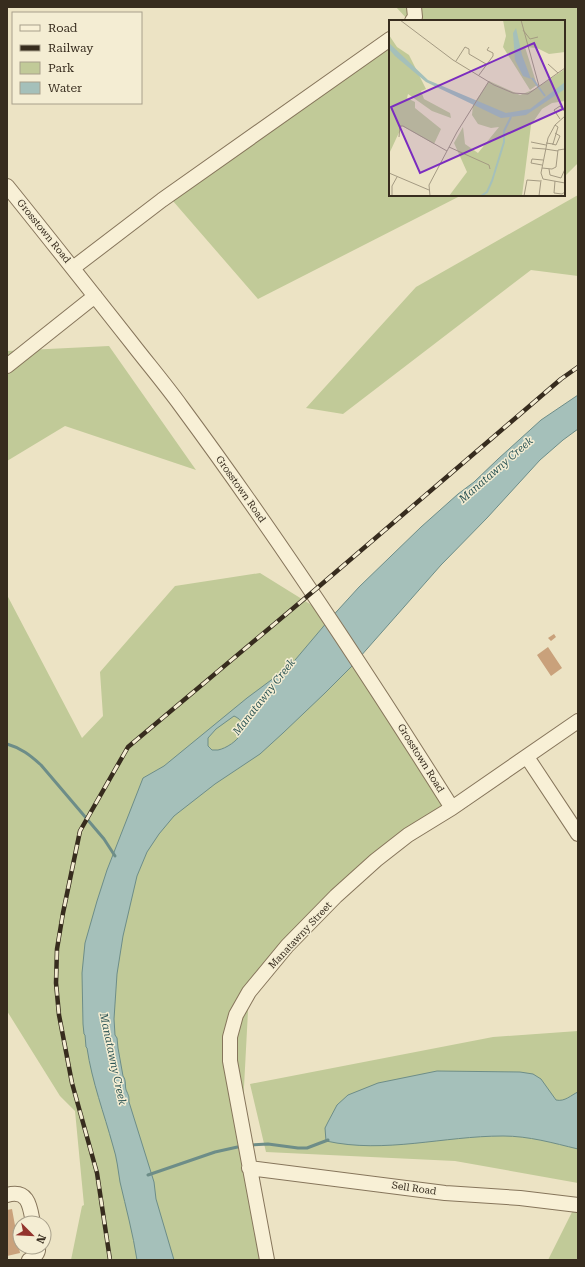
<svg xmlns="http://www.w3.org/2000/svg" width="585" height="1267" viewBox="0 0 585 1267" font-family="'Roboto Serif',serif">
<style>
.green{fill:#c1ca98}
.water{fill:#a5c0ba;stroke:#6d8d88;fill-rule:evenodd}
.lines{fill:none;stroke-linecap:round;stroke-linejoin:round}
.stream{stroke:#6d8d88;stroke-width:3}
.building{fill:#c9a17b}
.minor-casing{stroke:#86755b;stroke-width:16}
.minor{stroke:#f8f0d6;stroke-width:14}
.rail-casing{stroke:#372c1e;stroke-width:4.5}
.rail{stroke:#f4edd3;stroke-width:3;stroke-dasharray:9;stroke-linecap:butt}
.labels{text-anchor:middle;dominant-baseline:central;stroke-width:3;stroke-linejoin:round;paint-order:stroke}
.street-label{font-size:10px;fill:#372c1e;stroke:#f4edd3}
.water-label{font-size:11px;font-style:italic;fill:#2e5656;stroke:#f4edd3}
.inset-river{fill:none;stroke:#a5c0ba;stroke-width:2}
.inset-road{fill:none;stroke:#a49a82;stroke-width:1}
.view{fill:#7b2cbf;fill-opacity:0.15;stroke:#7b2cbf;stroke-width:2}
.inset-edge{fill:none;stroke:#372c1e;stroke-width:2}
</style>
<rect width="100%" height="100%" fill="#ece3c4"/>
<path class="green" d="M396 7H578V163L564 177V21H409Z
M390 36V195H462L258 299 166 193Z
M578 195V276L531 270 343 414 306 408 416 287Z
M109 346 196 470 65 426 7 461V351Z
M260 573 326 614 452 808 336 896 249 992 242 1125 265 1260H71L82 1206 84 1205 75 1111 60 1096 7 1011V595L82 738 103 716 100 672 175 586Z
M578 1031V1183L455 1161 266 1152 250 1084 493 1037Z
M578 1200V1260H548Z"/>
<path class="water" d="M578 395V429L563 440 540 460 487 518 441 565 352 666 325 693 283 733 260 754 215 784 174 816 159 834 147 852 137 876 123 936 117 974 114 1019 115 1035 117 1038 118 1048 123 1076C127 1081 124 1087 127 1092 129 1097 129 1096 129 1102L154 1182 156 1199 174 1260H137C133 1234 126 1208 120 1182 118 1170 117 1158 113 1146 104 1113 92 1082 87 1048L86 1047 85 1035 84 1034 83 1024 82 973 85 943 97 901 107 870 143 778 164 766 247 698 290 666 328 621 359 587 421 527 458 494 474 482 498 459 541 420ZM234 716C256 726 233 747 218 750 216 750 214 750 212 750L208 746V738L216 729Z
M437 1071 520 1072 533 1074 541 1079 556 1100C565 1102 571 1095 578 1092V1149C553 1143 529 1136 503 1136 443 1136 385 1154 326 1141L325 1128 328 1122 337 1105 348 1095 378 1083Z"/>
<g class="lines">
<path class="stream" d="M7 744C21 748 30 755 41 765L104 839 115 856
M249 1145 268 1144 298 1148H307L328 1140
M148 1175 215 1152 242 1146"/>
</g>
<path class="building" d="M554 634 556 637 551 641 548 638Z
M548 647 562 668 551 676 537 655Z
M12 1209 20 1253 7 1256V1210Z"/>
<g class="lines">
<defs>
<path id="minor" d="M412 21 415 17 414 7
M7 186C49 238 90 290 131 342 148 364 165 384 181 406 277 536 366 671 452 808
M73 268 162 200 390 39
M7 366 95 296
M527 757 578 834
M249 1168 445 1193 520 1198 578 1205
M7 1195C29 1189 30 1207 33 1223
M29 1260C34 1258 39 1253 38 1247
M267 1260 230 1061V1037L236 1015 249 992 287 946 336 896 376 860 408 835 452 808 578 721"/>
</defs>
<use href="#minor" class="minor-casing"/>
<use href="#minor" class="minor"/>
<defs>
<path id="rail" d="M110 1260 97 1173 72 1083 59 1015 56 983 57 949 63 913 80 831 128 747 316 589 561 379 578 367"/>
</defs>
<use href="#rail" class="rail-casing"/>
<use href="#rail" class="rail"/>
</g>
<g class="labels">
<g class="street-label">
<text transform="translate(44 231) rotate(51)">Grosstown Road</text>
<text transform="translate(241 489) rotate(55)">Grosstown Road</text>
<text transform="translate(421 758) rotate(58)">Grosstown Road</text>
<text transform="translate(300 935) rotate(-47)">Manatawny Street</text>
<text transform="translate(414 1188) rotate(8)">Sell Road</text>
</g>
<g class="water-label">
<text transform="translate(496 470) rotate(-41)">Manatawny Creek</text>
<text transform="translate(264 697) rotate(-52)">Manatawny Creek</text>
<text transform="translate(113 1059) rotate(78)">Manatawny Creek</text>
</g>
</g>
<g transform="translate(389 20)">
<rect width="176" height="176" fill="#ece3c4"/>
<path d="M114 0H176V32L160 34 148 28 136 27 148 65 141 70 114 27 117 16ZM0 15 8 27 20 35 37 69 32 71 35 79 61 93 62 98 43 91 19 74 18 78 26 82V88L52 109 45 124 13 106 0 134ZM176 49V81L163 83 153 89 142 105 133 176H60L78 152 65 123 74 107 76 124 89 133 110 107 102 108 89 104 83 95 84 85 100 61 131 75 146 69Z" fill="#c1ca98"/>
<path d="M127 8 133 35 142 59 134 56 126 40 124 13ZM0 23 39 60 117 93 141 89 176 62V69L137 95 112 98 37 62 6 36 0 29Z" fill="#a5c0ba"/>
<path class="inset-river" d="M143 58 156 76M92 176 98 172 103 161 115 122V111L122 97"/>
<path class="inset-road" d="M11 0 64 40 105 65 124 73 139 74 176 48M132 0 150 66M134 10 141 19 149 17M67 41 76 27 80 29V34L97 44M159 44 169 53M90 55 104 36V33L98 30 100 27M176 96 166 105 159 118 152 153 154 159 176 163M171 99 165 90 171 86 176 92M10 117 11 106H14L58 131M142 122 157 125M157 123 164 124 169 107 166 105M163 124 167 125 171 116 166 113M60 127 100 145 101 149M143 128 156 129M156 129 169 131M153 145 142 143 143 139 154 140M153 148 163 149 167 147 169 130 176 129M160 149 161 155 172 158 176 149M0 153 40 170M166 161 165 173 173 174 176 172M3 176V166L8 157M41 176 40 165 68 112 100 61M135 176 138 160 151 161M150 176 152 160"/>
<path class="view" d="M145 23 174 89 31 153 2 87Z"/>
<rect width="176" height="176" class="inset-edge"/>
</g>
<rect width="585" height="1267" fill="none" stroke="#372c1e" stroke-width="16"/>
<rect x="12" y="12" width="130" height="92" fill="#f4edd3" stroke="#a8a08b"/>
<rect x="20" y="25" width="20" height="6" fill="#f8f0d6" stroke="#a8a08b"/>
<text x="48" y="32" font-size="12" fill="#372c1e">Road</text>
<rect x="20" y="45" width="20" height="6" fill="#372c1e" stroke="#a8a08b"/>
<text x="48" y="52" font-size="12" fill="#372c1e">Railway</text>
<rect x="20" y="62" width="20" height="12" fill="#c1ca98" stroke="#a8a08b"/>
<text x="48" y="72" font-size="12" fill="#372c1e">Park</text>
<rect x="20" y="82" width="20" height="12" fill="#a5c0ba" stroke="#a8a08b"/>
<text x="48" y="92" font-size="12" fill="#372c1e">Water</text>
<g transform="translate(32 1235) rotate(114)"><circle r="19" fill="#f4edd3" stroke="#a8a08b"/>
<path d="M0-3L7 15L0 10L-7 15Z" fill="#93342d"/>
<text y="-6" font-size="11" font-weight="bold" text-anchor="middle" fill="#372c1e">N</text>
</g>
</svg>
